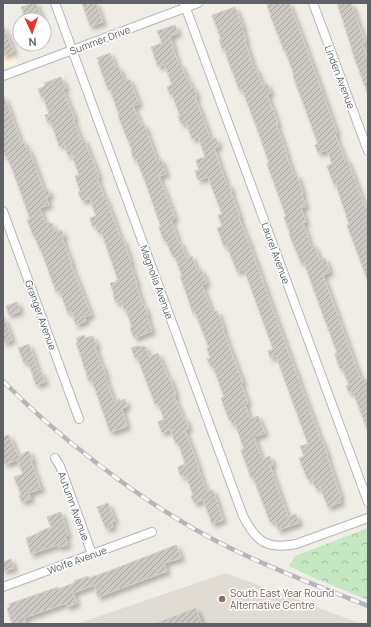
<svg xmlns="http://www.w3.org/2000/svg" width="371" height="627" viewBox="0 0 371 627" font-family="Manrope,sans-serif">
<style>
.commercial{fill:#fff4dd}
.education{fill:#e0dcd4}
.park{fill:url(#park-crowns)}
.building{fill:url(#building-hatch);stroke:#d5cfc4;filter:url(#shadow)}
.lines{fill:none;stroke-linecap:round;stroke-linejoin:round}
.minor-casing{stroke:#b3b7bb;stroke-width:10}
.minor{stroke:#fff;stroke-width:8}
.rail-casing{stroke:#b5b6b7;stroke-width:4.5}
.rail{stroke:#fff;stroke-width:3;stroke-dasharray:9;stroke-linecap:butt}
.education-dot{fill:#8d6e63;stroke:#fff;stroke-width:1.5}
.labels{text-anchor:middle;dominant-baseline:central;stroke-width:3;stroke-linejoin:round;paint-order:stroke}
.street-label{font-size:10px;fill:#5e6267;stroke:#fff}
.education-label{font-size:10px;fill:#785e54;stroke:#fff;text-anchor:start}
</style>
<defs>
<pattern id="park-crowns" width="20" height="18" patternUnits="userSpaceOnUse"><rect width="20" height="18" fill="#c5e8c2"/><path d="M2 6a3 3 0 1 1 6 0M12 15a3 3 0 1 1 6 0" fill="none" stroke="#a3bfa1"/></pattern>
<pattern id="building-hatch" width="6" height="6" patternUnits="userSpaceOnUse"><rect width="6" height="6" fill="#ccc8c3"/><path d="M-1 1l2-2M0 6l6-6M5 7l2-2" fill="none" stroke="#a9a6a2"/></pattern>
<filter id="shadow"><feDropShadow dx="3.5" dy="3.5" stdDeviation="2" flood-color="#0004"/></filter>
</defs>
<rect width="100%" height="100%" fill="#f0ede6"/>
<path class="commercial" d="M3 25 17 63 3 68Z"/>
<path class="education" d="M226 573 362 624H76Z"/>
<path class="park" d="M368 528V600L312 577 289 566 295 556Z"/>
<path class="building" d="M34 3H36L42 18 36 20H26L21 7Z
M82 3H96L103 22 90 26Z
M273 3H289L306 47 337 133 335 134 345 160 347 159 365 207 366 206 368 210V279H367L347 225 349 224 342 203 336 184 334 185 327 166 332 164 327 150 318 153 315 145 318 144 293 76 294 75 285 50 284 51 271 17 267 5Z
M337 3H351L365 42 362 43 368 60V92H367L353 54 352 50V49Z
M235 7 243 27H242L246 40 245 41 254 68H256L262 85 267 83 271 93 267 94 278 124H276L287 154H286L294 176 297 175 303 193H301L306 206 301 208 306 222 303 223 311 246 314 245 320 260 325 258 330 272 323 275 361 380 366 379 368 385V429H367L353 392 349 393 346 386 349 385 342 368 340 369 335 354 337 353 316 296 304 262 301 263 289 234 290 233 284 217 286 216 267 164 269 163 258 131 242 89 239 90 233 72H232L224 48 222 49 219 39H221L212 15Z
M3 25 14 51 3 56Z
M175 25 178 33 170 36 174 49H173L179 65 181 64 186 78H188L192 88H194L197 96 195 97 211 140 216 138 219 146 214 148 227 185 229 184 232 192 231 193 240 217 239 218 248 240 286 345 321 440H322L328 456H327L340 494 341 497 339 498 341 502 328 507 320 487 316 489 312 479 308 480 302 466 299 458 304 456 300 446 308 444 276 356 270 358 268 351 273 349 244 269 237 272 227 246 224 247 221 238 217 228 222 226 218 215 222 214 216 198 208 177 198 180 195 171 199 170 196 160 205 157 198 136 192 139 186 123 181 124 178 116H180L172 94 170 95 167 87 172 85 166 69 164 64 158 67 151 47 162 43 157 31Z
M110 53 116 68 119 67 124 80 128 79V80H130L139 104 133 106 141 125 144 124 157 160 161 159 166 174 159 176 175 218 171 220 179 243H181L187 258 192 256 197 270 201 269 207 283 202 285 212 313 217 311 224 329 223 330 243 383 241 384 248 403 245 405 250 419 258 416 262 426 265 433 254 437 262 459 270 456 273 465 270 466 288 517 296 514 299 523 278 530 275 521 270 522 253 477 251 478 241 450 244 449 237 429 235 423 232 424 230 419 229 420 221 398 224 397 213 366 211 367 207 359 210 358 207 349 209 348 195 312 193 313 180 276H182L175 257H173L166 241H164L159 227H161L145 181 136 159 134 160 131 151 132 150 118 116 119 115 110 89 108 90 98 62H99L97 58Z
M61 77 66 88 63 89 75 119H73L78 132 81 140 84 139 85 141 91 158H92L99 177 97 178 104 197H105L110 209 121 239H123L131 262 130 263 137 284H136L143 306 144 305 148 315 147 316 152 331 134 338 130 328 132 327 126 310H124L121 301 116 303 113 295 114 294 110 283 116 282V280H118L101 231 98 233 95 225 92 226 90 218 96 216 90 198 82 201 78 192 80 191 75 176 79 175 72 155 68 156 64 144 59 146 51 122 48 123 45 115 49 114 43 96 41 97 38 89 45 86 44 83Z
M3 96H4L21 142 24 141 27 150 29 149 44 190 48 189 50 196 46 197 49 205 40 208 45 223 49 222 50 224 52 223 54 229 56 228 57 232 62 230 64 237 62 238 72 264H71L91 315 85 317 86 321 76 325 72 312 68 314 60 291 56 292 41 250H40L34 235H33L27 220 30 219 14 174 6 155 3 156Z
M17 302 20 311 9 315 6 306Z
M3 317H4L12 340 3 343Z
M84 335 85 338 93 336 97 346 95 347 101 364H102L106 376 105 377 114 401 119 399 120 401 125 399 127 406 122 409 127 426 123 428 110 432 92 381 89 382 81 357 76 343 78 342 76 338Z
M29 344 39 373 41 372 45 382 36 385 28 362 24 363 18 348Z
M136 346 146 347 149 357 158 353 168 378H170L176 395 174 396 183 418H185L189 428 185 430 199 468H198L207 492 213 490 223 520 212 524 203 500 194 503 191 496 193 495 187 478 180 475 178 467 185 464 181 451 178 443 176 444 170 429 162 433 158 422 164 419 158 403 155 404 137 357 135 358 131 348Z
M9 435 15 450H16L18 456 29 451 33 460 31 461 41 489 29 493 31 499 22 502 19 496 21 495 14 477 23 474 17 460 5 464 3 459V437Z
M108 503 115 521 111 522 113 527 106 529 97 507Z
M61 512 68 535 65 537 68 545 58 547 57 545 31 554 26 538 39 533V532L51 527 47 517Z
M176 545 177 546 181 558 164 563 167 571 98 597 94 585 73 593 77 603 67 607 66 603 24 618 26 622 21 624H12L7 608 10 607 9 604 58 587V589L74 583V581L88 576 89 578 109 571Z
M11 559 14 568 3 571V562Z
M196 608 202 624H156V623Z"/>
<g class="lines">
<defs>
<path id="minor" d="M55 3 243 516C256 541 266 550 296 544L368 518
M184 3 368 502
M313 3 368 151
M3 76 198 3
M3 211 79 419
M55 458 60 466 92 554
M3 587 152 532"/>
</defs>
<use href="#minor" class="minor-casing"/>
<use href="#minor" class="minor"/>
<defs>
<path id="rail" d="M3 381C32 411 65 439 98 464 139 496 182 524 228 547 274 570 321 587 368 606"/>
</defs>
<use href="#rail" class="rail-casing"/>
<use href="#rail" class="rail"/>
</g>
<circle class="education-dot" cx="222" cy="599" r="4"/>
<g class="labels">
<g class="street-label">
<text transform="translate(100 40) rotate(-21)">Summer Drive</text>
<text transform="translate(340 77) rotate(69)">Linden Avenue</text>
<text transform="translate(276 253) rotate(70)">Laurel Avenue</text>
<text transform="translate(157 282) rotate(70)">Magnolia Avenue</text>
<text transform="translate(41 315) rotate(70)">Granger Avenue</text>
<text transform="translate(74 506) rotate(70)">Autumn Avenue</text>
<text transform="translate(77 560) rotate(-20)">Wolfe Avenue</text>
</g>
<g class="education-label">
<text x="230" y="593">South East Year Round<tspan x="230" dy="12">Alternative Centre</tspan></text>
</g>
</g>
<rect width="371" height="627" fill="none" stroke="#5e6267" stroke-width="8"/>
<g transform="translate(32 32) rotate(177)"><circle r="19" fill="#ffffff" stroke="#bfc0c2"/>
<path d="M0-3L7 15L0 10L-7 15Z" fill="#ef2e2e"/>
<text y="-6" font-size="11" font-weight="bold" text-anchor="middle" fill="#5e6267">N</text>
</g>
</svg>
